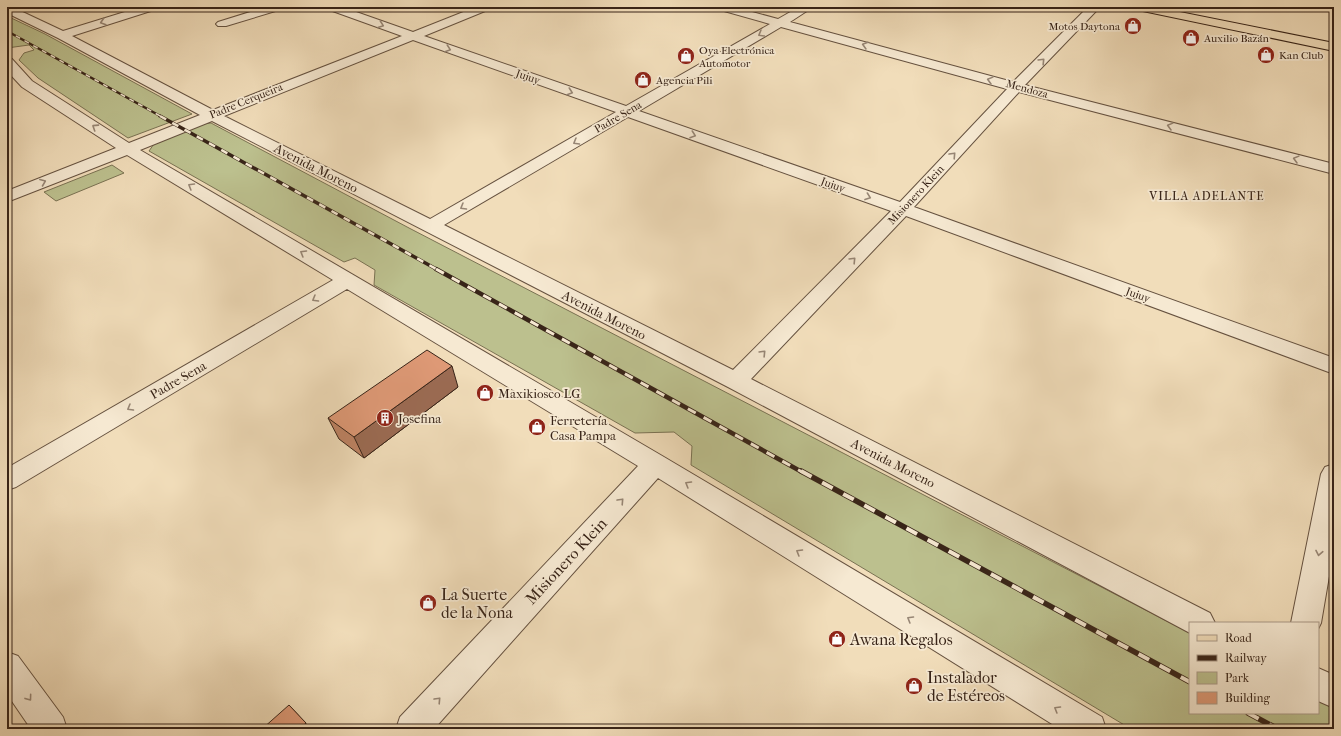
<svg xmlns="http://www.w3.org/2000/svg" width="1341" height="736" viewBox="0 0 1341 736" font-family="'IM FELL French Canon',serif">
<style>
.green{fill:#bcc08e;stroke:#7a7253}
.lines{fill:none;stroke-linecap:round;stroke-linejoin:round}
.minor-casing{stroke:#665240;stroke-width:2}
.major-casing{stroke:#382418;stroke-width:2}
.minor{fill:#f6e9d2;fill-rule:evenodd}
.major{fill:#f1ddba;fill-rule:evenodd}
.rail-far3-casing{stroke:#382418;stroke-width:2.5}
.rail-far2-casing{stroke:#382418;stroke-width:3.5}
.rail-far1-casing{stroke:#382418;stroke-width:4.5}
.rail-casing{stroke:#382418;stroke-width:5.5}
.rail-far3{stroke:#f6e9d2;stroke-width:1.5;stroke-dasharray:5;stroke-linecap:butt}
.rail-far2{stroke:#f6e9d2;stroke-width:2.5;stroke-dasharray:7;stroke-linecap:butt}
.rail-far1{stroke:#f6e9d2;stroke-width:3;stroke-dasharray:9;stroke-linecap:butt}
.rail{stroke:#f6e9d2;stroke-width:4;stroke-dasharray:12;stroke-linecap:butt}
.wall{fill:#bf8465;stroke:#382418}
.shaded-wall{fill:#9b6b53;stroke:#382418}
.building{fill:#de9976;stroke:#382418}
.oneway{stroke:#978675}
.labels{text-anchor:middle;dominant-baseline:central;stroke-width:3.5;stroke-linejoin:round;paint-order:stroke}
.far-poi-label{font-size:11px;fill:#382418;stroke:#f6e9d2;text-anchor:start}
.far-street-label{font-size:11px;fill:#382418;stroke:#f6e9d2}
.far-neighbourhood-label{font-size:12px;letter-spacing:1px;fill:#382418;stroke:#f6e9d2}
.street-label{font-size:13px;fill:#382418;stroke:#f6e9d2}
.poi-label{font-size:13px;fill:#382418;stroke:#f6e9d2;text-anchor:start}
.near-street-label{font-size:16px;fill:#382418;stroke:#f6e9d2}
.near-poi-label{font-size:16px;fill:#382418;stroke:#f6e9d2;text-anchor:start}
</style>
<rect width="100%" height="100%" fill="#f1ddba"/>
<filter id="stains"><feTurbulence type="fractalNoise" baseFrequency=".005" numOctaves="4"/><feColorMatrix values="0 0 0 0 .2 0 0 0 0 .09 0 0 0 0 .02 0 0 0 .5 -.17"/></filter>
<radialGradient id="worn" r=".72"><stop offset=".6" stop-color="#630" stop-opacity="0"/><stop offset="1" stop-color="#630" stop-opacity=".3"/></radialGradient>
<path class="green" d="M7 16 45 34 192 114 128 138 38 78 19 60 24 53 34 50 29 45 7 48Z
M211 123 409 228 1190 633V713H1318V699L1334 707V729H1131L691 465 692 446 674 432 635 433 374 285 375 270 355 258 344 262 149 151 156 141 198 124Z
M112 165 124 173 56 201 44 192Z"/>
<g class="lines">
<defs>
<path id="minor" d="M7 7H12L63 31 141 7H159L157 9 72 36 213 110 402 36 327 9 325 7H342L413 32 476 7H492L490 9 424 36 626 106 770 24 717 9 715 7H734L778 19 799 7H813L790 22 1013 82 1088 7H1100L1025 85 1334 164V174L1019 92 914 207 1334 358V374L906 216 751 379 1210 613 1215 623H1190V633L728 387 212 121 140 150 664 457 1102 717 1106 729H1060L658 478 434 729H396L400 717 638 466 347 289 16 487 7 490V468L333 280 127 155 7 202V191L116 148 22 87 7 71V58L12 59 32 81 129 143 200 115 58 38 7 13ZM781 27 1007 89 900 202 639 111ZM413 40 616 112 430 219 224 116ZM628 117 891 211 733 370 444 225Z
M266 7H284L282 9 226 26H218L216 24 218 22Z
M1334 464V547L1321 623 1318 629V623H1291L1321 474 1325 467Z
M7 652 18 656 63 717 67 729H31L7 694Z
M1318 668 1334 675V708L1318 701Z"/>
<path id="major" d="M1132 7H1155L1334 43V51L1138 10Z"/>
</defs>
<use href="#minor" class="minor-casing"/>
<use href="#major" class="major-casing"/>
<use href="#minor" class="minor"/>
<use href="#major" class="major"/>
<defs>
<path id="rail-far3" d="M7 31 162 117"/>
<path id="rail-far2" d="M160 116 438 270"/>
<path id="rail-far1" d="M436 269 802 472"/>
<path id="rail" d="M801 471 1190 682
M1248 713 1278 729"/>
</defs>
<use href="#rail-far3" class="rail-far3-casing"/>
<use href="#rail-far2" class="rail-far2-casing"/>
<use href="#rail-far1" class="rail-far1-casing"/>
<use href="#rail" class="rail-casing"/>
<use href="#rail-far3" class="rail-far3"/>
<use href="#rail-far2" class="rail-far2"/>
<use href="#rail-far1" class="rail-far1"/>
<use href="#rail" class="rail"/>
</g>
<path class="wall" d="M458 387 364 458 339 439 328 418Z"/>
<path class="shaded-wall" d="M452 366 458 387 364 458 354 437Z
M289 705 311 729H299Z"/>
<path class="building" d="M427 350 452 366 354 437 328 418Z
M289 705 306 723 299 729H262Z"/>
<defs><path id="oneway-chevron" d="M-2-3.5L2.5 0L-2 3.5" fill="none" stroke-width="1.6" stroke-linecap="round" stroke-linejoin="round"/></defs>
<g class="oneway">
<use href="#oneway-chevron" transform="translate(103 22) rotate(163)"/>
<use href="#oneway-chevron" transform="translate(381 25) rotate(20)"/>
<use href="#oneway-chevron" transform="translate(761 34) rotate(150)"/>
<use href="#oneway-chevron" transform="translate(865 45) rotate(-164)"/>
<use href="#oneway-chevron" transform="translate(448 49) rotate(19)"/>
<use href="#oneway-chevron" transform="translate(1042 61) rotate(-46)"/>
<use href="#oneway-chevron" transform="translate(990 80) rotate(-165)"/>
<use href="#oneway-chevron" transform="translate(570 92) rotate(19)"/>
<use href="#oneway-chevron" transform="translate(1170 126) rotate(-165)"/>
<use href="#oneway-chevron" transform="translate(95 127) rotate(-147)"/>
<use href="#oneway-chevron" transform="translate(693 135) rotate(19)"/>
<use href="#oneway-chevron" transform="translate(576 142) rotate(150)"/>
<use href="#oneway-chevron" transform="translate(953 155) rotate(-47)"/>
<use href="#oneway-chevron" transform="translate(1296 159) rotate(-165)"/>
<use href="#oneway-chevron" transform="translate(43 182) rotate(-22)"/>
<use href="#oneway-chevron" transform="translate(191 186) rotate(-149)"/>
<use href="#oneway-chevron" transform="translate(868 197) rotate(20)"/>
<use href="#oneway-chevron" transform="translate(463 207) rotate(150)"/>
<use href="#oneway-chevron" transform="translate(303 253) rotate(-149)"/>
<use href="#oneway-chevron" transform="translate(853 260) rotate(-46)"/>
<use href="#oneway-chevron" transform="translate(315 299) rotate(150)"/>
<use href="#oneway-chevron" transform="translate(763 353) rotate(-46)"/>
<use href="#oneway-chevron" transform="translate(130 408) rotate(150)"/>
<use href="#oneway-chevron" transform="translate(688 484) rotate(-149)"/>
<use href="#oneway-chevron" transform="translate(621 501) rotate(-47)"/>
<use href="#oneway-chevron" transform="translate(799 552) rotate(-149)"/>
<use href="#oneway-chevron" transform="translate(1319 553) rotate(101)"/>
<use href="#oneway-chevron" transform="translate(910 619) rotate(-149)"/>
<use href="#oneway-chevron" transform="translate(29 698) rotate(54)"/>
<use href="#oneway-chevron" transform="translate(438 700) rotate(-47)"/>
<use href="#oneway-chevron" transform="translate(1057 709) rotate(-149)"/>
</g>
<defs>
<symbol id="shop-disc" viewBox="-11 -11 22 22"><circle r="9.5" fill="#8f2418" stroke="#f6e9d2"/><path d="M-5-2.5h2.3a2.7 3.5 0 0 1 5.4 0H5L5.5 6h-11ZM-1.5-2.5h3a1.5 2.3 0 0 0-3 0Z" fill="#fff"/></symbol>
<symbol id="building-disc" viewBox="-11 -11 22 22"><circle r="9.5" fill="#8f2418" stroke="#f6e9d2"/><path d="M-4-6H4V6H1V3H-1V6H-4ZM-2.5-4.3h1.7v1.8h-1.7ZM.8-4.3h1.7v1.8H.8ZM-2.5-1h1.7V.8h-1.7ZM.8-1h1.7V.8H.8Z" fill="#fff"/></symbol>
</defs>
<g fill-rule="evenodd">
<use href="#shop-disc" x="1123" y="16" width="20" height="20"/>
<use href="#shop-disc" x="1181" y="28" width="20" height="20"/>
<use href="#shop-disc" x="1256" y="45" width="20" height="20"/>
<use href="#shop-disc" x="676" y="46" width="20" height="20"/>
<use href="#shop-disc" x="633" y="70" width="20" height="20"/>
<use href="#shop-disc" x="475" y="383" width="20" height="20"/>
<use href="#building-disc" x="375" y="408" width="20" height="20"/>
<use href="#shop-disc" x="527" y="417" width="20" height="20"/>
<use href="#shop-disc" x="418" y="593" width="20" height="20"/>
<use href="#shop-disc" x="827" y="629" width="20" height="20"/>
<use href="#shop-disc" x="904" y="676" width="20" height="20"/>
</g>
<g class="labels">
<g class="far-poi-label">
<text x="1120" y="26" text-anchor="end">Motos Daytona</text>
<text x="1204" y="38">Auxilio Bazán</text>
<text x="699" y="50">Oya Electrónica<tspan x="699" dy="13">Automotor</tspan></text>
<text x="1279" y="55">Kan Club</text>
<text x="656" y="80">Agencia Pili</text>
</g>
<g class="far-street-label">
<text transform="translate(528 77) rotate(19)">Jujuy</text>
<text transform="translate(1027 89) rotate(15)">Mendoza</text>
<text transform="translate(246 101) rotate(-22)">Padre Cerqueira</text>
<text transform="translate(618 117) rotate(-30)">Padre Sena</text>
<text transform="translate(833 185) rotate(20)">Jujuy</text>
<text transform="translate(916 195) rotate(-47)">Misionero Klein</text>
<text transform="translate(1138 295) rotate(20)">Jujuy</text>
</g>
<g class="far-neighbourhood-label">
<text x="1207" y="196">VILLA ADELANTE</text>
</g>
<g class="street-label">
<text transform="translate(316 168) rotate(27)">Avenida Moreno</text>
<text transform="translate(604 315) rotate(27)">Avenida Moreno</text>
<text transform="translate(178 380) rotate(-30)">Padre Sena</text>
<text transform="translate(893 463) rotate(27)">Avenida Moreno</text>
</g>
<g class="poi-label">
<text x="498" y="393">Maxikiosco LG</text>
<text x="398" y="418">Josefina</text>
<text x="550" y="420">Ferretería<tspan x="550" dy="15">Casa Pampa</tspan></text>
</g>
<g class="near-street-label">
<text transform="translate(566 561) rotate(-47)">Misionero Klein</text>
</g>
<g class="near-poi-label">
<text x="441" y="594">La Suerte<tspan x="441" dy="18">de la Nona</tspan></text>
<text x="850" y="639">Awana Regalos</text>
<text x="927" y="677">Instalador<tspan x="927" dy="18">de Estéreos</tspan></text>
</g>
</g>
<rect width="1341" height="736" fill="none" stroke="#f1ddba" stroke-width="24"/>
<rect x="8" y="8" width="1325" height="720" fill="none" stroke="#382418" stroke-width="2"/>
<rect x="12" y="12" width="1317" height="712" fill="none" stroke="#382418"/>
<rect x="1189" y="622" width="130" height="92" fill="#f6e9d2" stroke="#aa9a88"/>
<rect x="1197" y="635" width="20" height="6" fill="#f1ddba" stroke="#aa9a88"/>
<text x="1225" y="642" font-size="12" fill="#382418">Road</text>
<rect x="1197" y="655" width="20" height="6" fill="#382418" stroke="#aa9a88"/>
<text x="1225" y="662" font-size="12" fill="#382418">Railway</text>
<rect x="1197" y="672" width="20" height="12" fill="#bcc08e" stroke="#aa9a88"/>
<text x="1225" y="682" font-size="12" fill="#382418">Park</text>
<rect x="1197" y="692" width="20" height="12" fill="#de9976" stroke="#aa9a88"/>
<text x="1225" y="702" font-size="12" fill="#382418">Building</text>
<rect width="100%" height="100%" filter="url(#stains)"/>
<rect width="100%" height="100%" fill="url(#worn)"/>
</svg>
